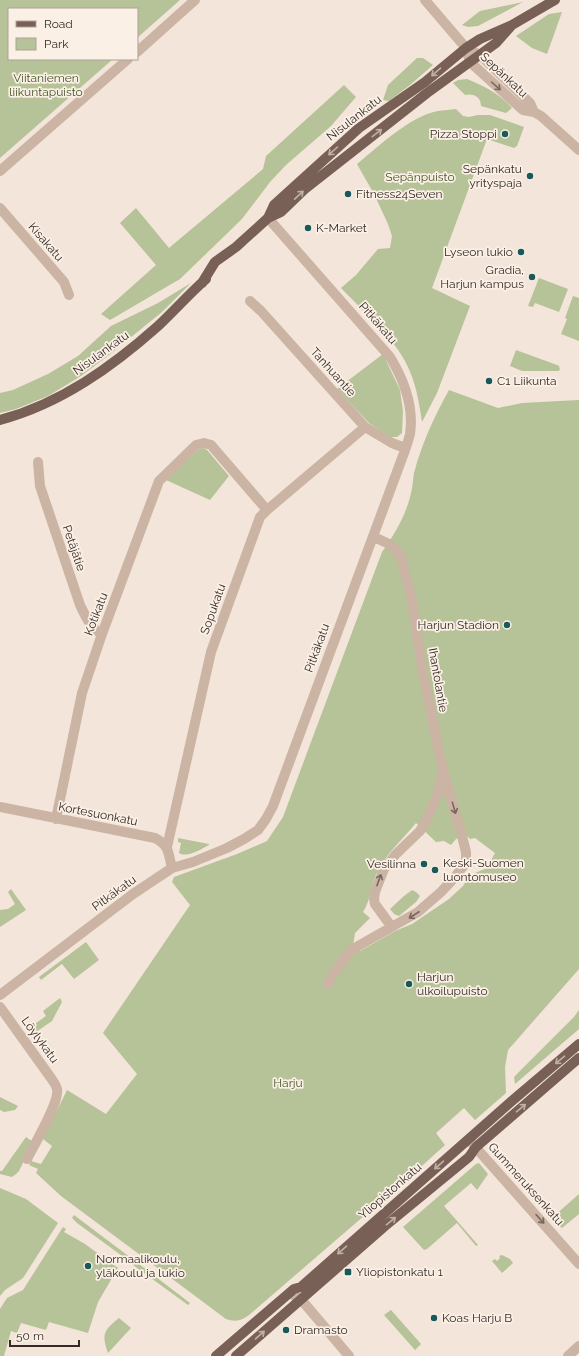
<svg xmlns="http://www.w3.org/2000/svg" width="579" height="1356" viewBox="0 0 579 1356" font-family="Raleway,sans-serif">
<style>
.green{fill:#b6c298;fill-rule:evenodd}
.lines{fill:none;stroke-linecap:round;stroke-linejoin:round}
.minor{stroke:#cbb4a4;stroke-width:10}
.major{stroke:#796056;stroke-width:10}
.oneway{stroke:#c0afa5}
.oneway2{stroke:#79685f}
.poi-dot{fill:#1a595a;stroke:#faf0e5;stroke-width:1.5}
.labels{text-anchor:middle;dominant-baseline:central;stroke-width:3.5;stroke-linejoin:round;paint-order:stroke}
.street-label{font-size:12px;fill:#362a26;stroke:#faf0e5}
.park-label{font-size:12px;fill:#485629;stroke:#faf0e5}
.poi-label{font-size:12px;fill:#362a26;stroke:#faf0e5;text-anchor:start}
</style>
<rect width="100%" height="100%" fill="#f3e5d9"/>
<path class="green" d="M0 0H180L137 38V9H9V59H113L0 158Z
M523 2 478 26 468 27 462 25 480 11Z
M562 12 547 54 532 48 516 36 549 14Z
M417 58H423L433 65 410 85 389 101 383 100 388 85Z
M467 79C484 86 500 94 512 108L506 113 481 106C481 97 474 93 465 95L453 83 458 80Z
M344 85 356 97 331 126 286 165 270 182 242 219 180 279 110 320 101 314 156 265 120 223 136 208 169 248 263 169 266 156Z
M456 109 463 116 469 117 478 115H490L524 127 517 146 514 148 487 139 432 288 470 306 437 393 422 422C419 402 416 383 407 365 395 339 362 310 341 288L356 275 378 249 390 248 392 236 388 224 374 194 357 164C378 147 410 116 438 111 444 110 450 110 456 109Z
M539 278 568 289 559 312 535 303 533 307 528 306Z
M191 283 162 312 109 355 81 376 48 396 16 409 0 413V393L13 390 48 374 78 356 111 326 158 303Z
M573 296 579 298V341L561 334 567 319 565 318Z
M516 350 557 365 559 366 560 370 558 371H522L510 366Z
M383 354 400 390 403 411 402 433 397 437H390L369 423 337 389Z
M449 390 498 408 522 403 579 400V969L508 1050 505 1067 506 1093 475 1120 464 1108 436 1133 445 1145 413 1174 410 1170 407 1174 408 1178 249 1315C241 1321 236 1322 226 1319L61 1196 36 1173 38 1169 29 1165 31 1161 41 1164 52 1146 43 1139 67 1090 106 1114 137 1074 103 1033 190 905 172 882 174 877 237 854 267 841 283 817 382 552C396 532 408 512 412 488 413 483 413 478 414 473 422 443 434 417 449 390ZM416 823 436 842 444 841 451 845 456 839 466 835 470 839 475 838 495 853 487 868 475 873 469 877 463 886 449 899 412 924 395 931 360 951 353 946 355 933 370 918 363 912C371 900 371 882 379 869 387 853 405 837 416 823Z
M204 448 207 450 229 476 210 500 166 480 199 449Z
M178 838 209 844V845C201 849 188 858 179 853L181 843 178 842Z
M11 889 26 910 0 927V910L8 909 15 904 8 892Z
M412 890 416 892 420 896 416 902 399 916 394 914 390 909 404 896Z
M86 942 99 960 74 979 62 964 41 980 39 977Z
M60 998 62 1002 52 1021 33 1034 29 1028 46 1016 43 1011Z
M579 1010V1029L515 1084 514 1077 574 1017Z
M0 1097 18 1106 15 1110 4 1112 0 1110Z
M26 1137 33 1142 19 1171 16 1174 12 1177 0 1174V1171H2Z
M479 1163 488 1174 477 1190 471 1183 444 1206 478 1245 476 1246 457 1223 427 1249 424 1250 403 1227 476 1164Z
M0 1188 26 1199 58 1223 23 1278 5 1290 0 1296Z
M579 1194V1214L562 1228 553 1219V1217Z
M74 1215 131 1258 129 1261 77 1223 72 1218Z
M63 1227 66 1229 64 1232 85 1244 118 1268 98 1302 88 1333 49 1322 46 1330 21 1323 17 1333 11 1331 4 1356H0V1309L7 1298 23 1290Z
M502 1255 510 1259 513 1263 502 1273 492 1261 495 1259 497 1261 500 1258 499 1256Z
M135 1261 190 1303 188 1305 133 1265Z
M391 1310 421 1344 415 1350 384 1315Z
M119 1318 131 1328 108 1353C101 1334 104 1330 119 1318Z"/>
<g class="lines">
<path class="minor" d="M425 0 466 48 480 55 530 103 534 112
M466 48 470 62 523 110 534 112 541 116 579 150
M137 52 195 0
M0 171 128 59
M0 208 64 282 69 295
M250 301 261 311 365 427 392 443 405 448
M38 462 40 486 80 605C86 617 90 628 102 634
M0 807 155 838C170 846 168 853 172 868
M56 819 82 693 102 634 159 481 196 445 204 443 211 445 267 510
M167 847 211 652 260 517 267 510 365 427
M391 926 375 904 374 899 375 892 384 869 396 854 420 831 425 823 438 793 442 773
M328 984 331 977 351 950 418 912 441 892 454 878 465 864 466 858V852L462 836 443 771 423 673 411 595 400 554 389 544 374 537
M0 995 133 894 172 868 193 862 227 848 244 839 258 830 266 819 273 806 401 461C404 453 408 443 410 434 414 407 404 380 390 357L268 218
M0 1007 51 1078C53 1081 56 1085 57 1089 60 1102 34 1145 27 1159
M470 1141 579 1264
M291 1293 305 1304 349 1356
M568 1356 579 1346"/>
<path class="major" d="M268 218 274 205 359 128 425 82 466 48 480 39 512 25 555 0
M202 283 215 262 236 247 268 218 281 212 306 188 427 93 496 43 512 25
M0 420C60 404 112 367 158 326 174 311 189 294 206 279
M216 1356 294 1289 301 1287 513 1100 579 1044
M236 1356 385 1226 469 1157 476 1147 579 1058"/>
</g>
<defs><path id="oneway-shaft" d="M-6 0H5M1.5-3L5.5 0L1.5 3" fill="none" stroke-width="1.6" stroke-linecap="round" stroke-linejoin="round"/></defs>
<g class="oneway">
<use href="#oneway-shaft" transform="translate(436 72) rotate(139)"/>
<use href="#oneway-shaft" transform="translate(377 133) rotate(-38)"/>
<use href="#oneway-shaft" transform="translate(333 151) rotate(138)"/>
<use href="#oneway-shaft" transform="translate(299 195) rotate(-43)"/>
<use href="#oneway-shaft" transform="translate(560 1060) rotate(140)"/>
<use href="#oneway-shaft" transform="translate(521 1108) rotate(-40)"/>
<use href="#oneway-shaft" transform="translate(439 1165) rotate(139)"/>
<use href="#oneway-shaft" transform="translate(391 1221) rotate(-39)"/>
<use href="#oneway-shaft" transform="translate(342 1250) rotate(139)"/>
<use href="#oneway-shaft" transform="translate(260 1335) rotate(-41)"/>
</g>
<g class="oneway2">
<use href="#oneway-shaft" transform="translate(496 86) rotate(42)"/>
<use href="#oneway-shaft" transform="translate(454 808) rotate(74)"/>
<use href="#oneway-shaft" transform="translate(379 880) rotate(-70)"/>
<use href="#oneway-shaft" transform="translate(414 915) rotate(147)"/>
<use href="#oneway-shaft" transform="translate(540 1219) rotate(48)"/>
</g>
<g class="poi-dot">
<circle cx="505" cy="134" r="4"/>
<circle cx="530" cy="176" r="4"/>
<circle cx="348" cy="194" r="4"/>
<circle cx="308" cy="228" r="4"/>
<circle cx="521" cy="252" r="4"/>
<circle cx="532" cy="277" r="4"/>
<circle cx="489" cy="381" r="4"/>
<circle cx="507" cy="625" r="4"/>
<circle cx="424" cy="864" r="4"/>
<circle cx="435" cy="870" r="4"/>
<circle cx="409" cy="984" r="4"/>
<circle cx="88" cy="1266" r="4"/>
<rect x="344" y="1268" width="8" height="8" rx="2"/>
<circle cx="434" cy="1318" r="4"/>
<circle cx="286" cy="1330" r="4"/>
</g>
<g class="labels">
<g class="street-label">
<text transform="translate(504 75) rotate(43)">Sepänkatu</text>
<text transform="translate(354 118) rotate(-38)">Nisulankatu</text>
<text transform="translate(46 242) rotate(49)">Kisakatu</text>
<text transform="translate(378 323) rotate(49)">Pitkäkatu</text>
<text transform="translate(101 353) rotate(-36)">Nisulankatu</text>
<text transform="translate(333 372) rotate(48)">Tanhuantie</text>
<text transform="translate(74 548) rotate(71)">Petäjätie</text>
<text transform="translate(213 609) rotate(-70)">Sopukatu</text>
<text transform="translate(96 614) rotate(-69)">Kotikatu</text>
<text transform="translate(317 648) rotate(-70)">Pitkäkatu</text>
<text transform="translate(438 680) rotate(80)">Ihantolantie</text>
<text transform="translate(98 814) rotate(11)">Kortesuonkatu</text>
<text transform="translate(114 893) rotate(-36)">Pitkäkatu</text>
<text transform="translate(40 1040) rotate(54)">Löylykatu</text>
<text transform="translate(526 1184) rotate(48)">Gummeruksenkatu</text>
<text transform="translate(390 1191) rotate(-41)">Yliopistonkatu</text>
</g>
<g class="park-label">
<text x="46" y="78">Viitaniemen<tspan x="46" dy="14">liikuntapuisto</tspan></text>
<text x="420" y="177">Sepänpuisto</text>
<text x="288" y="1083">Harju</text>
</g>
<g class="poi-label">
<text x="497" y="134" text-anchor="end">Pizza Stoppi</text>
<text x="522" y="169" text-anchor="end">Sepänkatu<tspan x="522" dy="14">yrityspaja</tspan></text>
<text x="356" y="194">Fitness24Seven</text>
<text x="316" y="228">K-Market</text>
<text x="513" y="252" text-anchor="end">Lyseon lukio</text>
<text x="524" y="270" text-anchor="end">Gradia,<tspan x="524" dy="14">Harjun kampus</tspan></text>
<text x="497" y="381">C1 Liikunta</text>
<text x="499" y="625" text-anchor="end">Harjun Stadion</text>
<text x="443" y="863">Keski-Suomen<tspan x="443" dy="14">luontomuseo</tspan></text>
<text x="416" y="864" text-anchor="end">Vesilinna</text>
<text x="417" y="977">Harjun<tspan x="417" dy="14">ulkoilupuisto</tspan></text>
<text x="96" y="1259">Normaalikoulu,<tspan x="96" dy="14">yläkoulu ja lukio</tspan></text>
<text x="356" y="1272">Yliopistonkatu 1</text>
<text x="442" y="1318">Koas Harju B</text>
<text x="294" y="1330">Dramasto</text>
</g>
</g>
<rect x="8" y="8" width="130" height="52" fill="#faf0e5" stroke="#aca199"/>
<rect x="16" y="21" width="20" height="6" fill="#796056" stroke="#aca199"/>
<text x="44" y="28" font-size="12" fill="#362a26">Road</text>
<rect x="16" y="38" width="20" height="12" fill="#b6c298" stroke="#aca199"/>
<text x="44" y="48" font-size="12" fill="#362a26">Park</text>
<path d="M10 1340v6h69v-6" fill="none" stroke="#362a26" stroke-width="2"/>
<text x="16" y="1340" font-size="12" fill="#362a26" stroke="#faf0e5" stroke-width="3" paint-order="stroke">50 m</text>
</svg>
